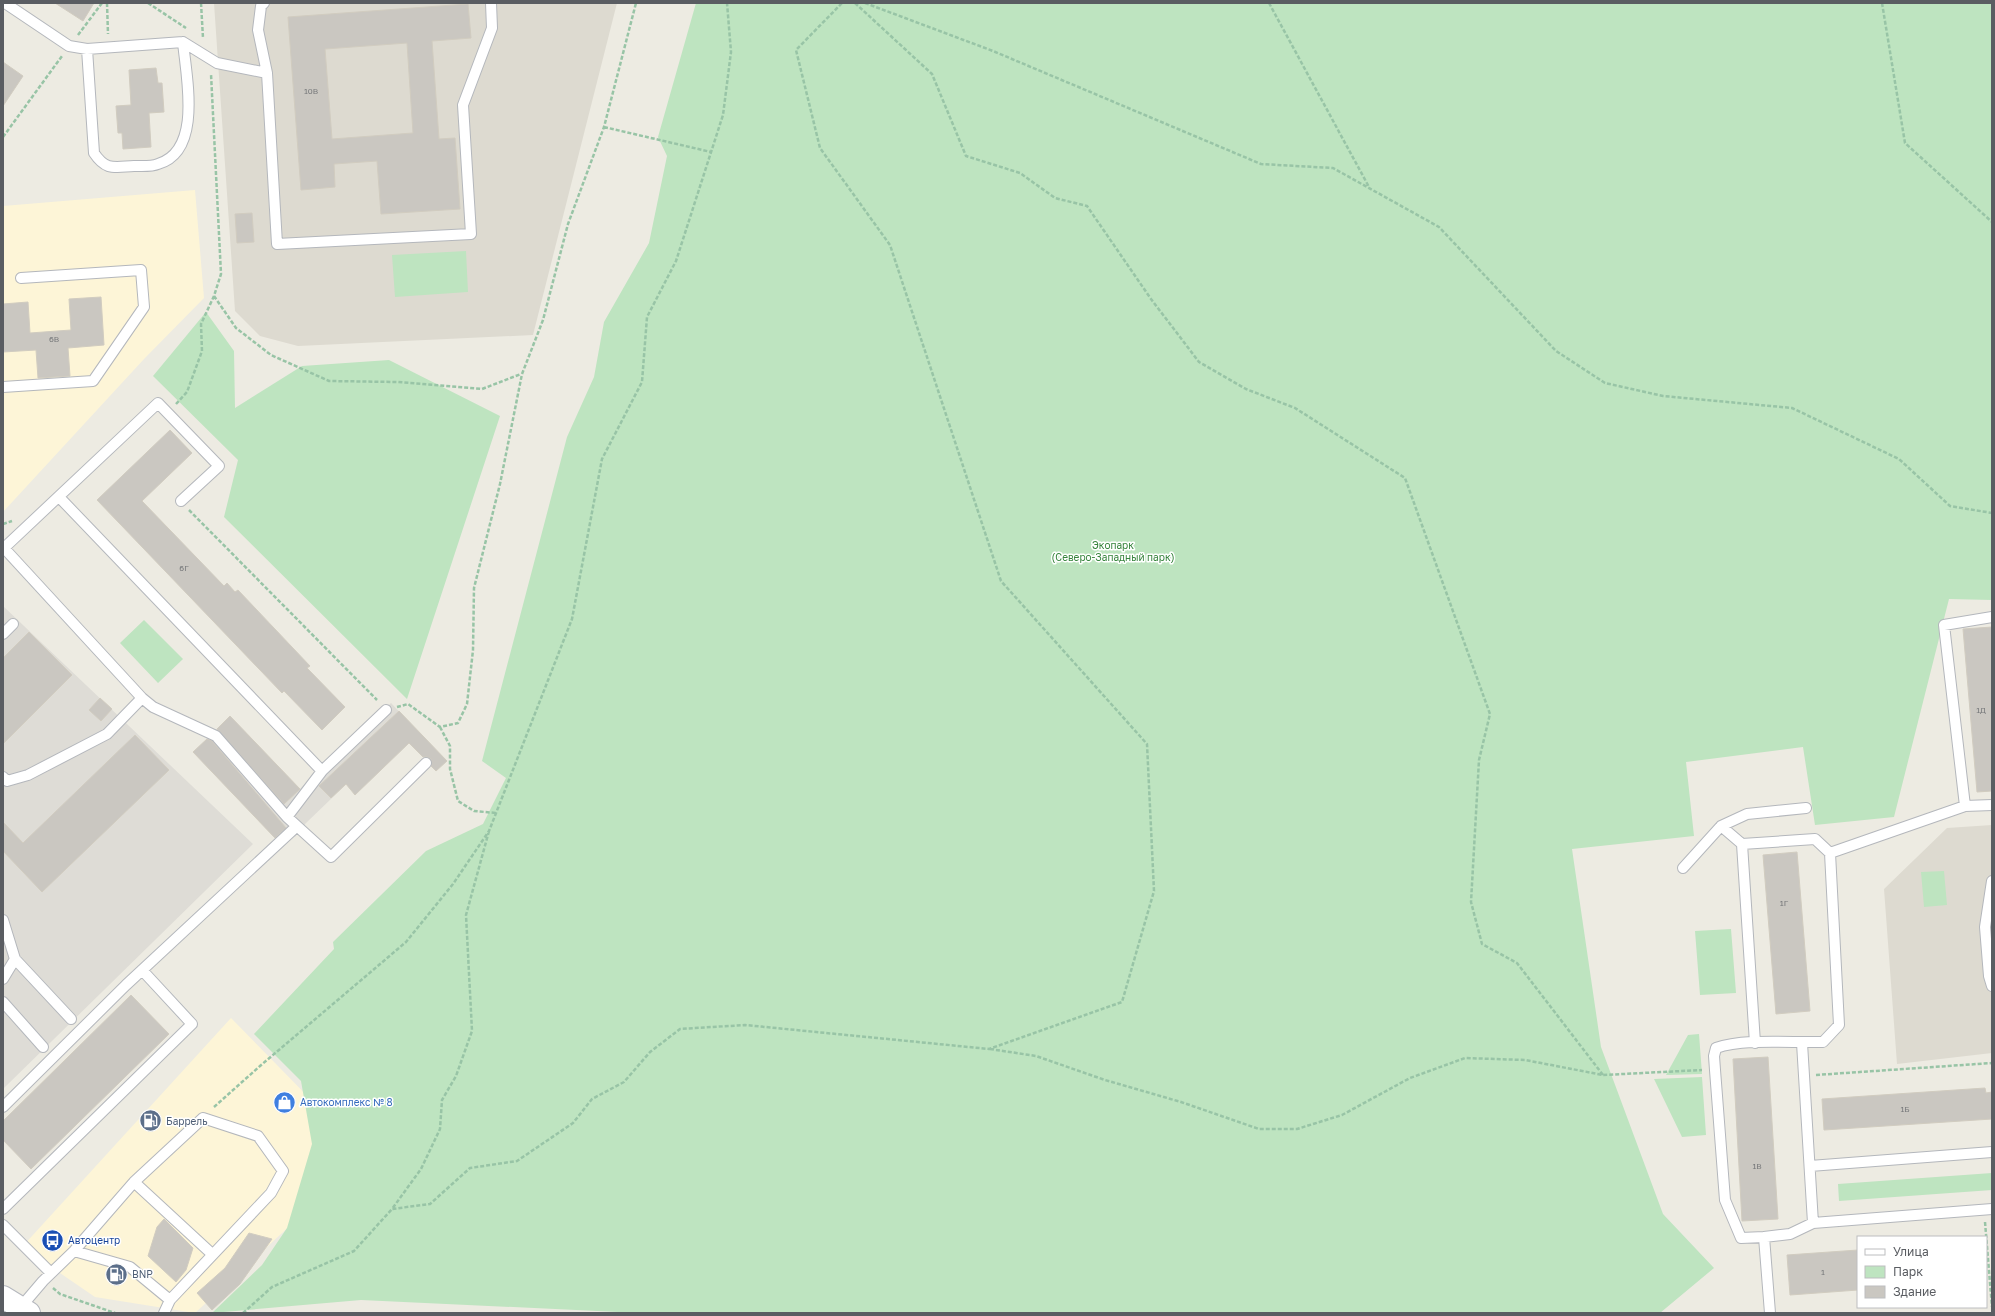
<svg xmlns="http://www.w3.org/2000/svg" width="1995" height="1316" viewBox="0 0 1995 1316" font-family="'Golos Text',sans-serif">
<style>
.commercial{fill:#fdf5d7}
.industrial{fill:#dedcd6}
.education{fill:#dddad0}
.green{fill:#bee4c0}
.building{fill:#cac7c1;stroke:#d1ccc0;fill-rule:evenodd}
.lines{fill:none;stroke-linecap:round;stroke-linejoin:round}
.lane-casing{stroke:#b4b7bc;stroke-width:12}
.secondary-casing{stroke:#b5b8be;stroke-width:24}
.path{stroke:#98c4a6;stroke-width:2.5;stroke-dasharray:4 2;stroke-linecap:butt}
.lane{stroke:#fff;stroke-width:10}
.secondary{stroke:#fff;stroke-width:22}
.labels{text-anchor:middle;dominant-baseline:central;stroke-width:3;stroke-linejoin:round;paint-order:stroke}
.number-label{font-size:8px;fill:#76787a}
.park-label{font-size:10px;fill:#37843d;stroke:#fff}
.shop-label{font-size:10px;fill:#366cbe;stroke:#fff;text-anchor:start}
.service-label{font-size:10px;fill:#4e5e75;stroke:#fff;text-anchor:start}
.transit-label{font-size:10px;fill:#164399;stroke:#fff;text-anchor:start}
</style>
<rect width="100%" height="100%" fill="#edebe2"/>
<path class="commercial" d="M195 190 204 298 144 359 3 512V206Z
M231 1018 366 1156 195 1313 95 1297 22 1247Z"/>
<path class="industrial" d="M3 606 253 844 3 1089Z
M391 703 410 723 306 823 295 837 286 828 275 838 193 752 230 716 300 789Z"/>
<path class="education" d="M214 3H617L533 335 298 346 260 336 235 311Z
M1992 825V1053L1897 1064 1884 889 1947 828Z"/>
<path class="green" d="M696 3H1992V600L1949 599 1894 817 1815 825 1803 747 1686 762 1694 836 1572 849 1601 1047 1663 1214 1714 1268 1660 1313 618 1312 361 1300 212 1313 262 1265 287 1228 312 1144 301 1081 254 1034 334 949 333 942 426 851 483 824 506 778 482 761 567 437 594 377 604 322 649 243 667 156 658 137Z
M466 251 468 292 395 297 392 255Z
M206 312 234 351 235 408 302 366 389 360 500 416 407 699 224 517 238 460 153 376Z
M144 620 183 659 158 683 120 643Z
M1944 871 1947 905 1924 907 1921 872Z
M1731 929 1736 993 1700 995 1695 931Z
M1699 1034 1702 1074 1666 1075 1688 1035Z
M1702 1077 1706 1135 1682 1137 1654 1079Z
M1992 1173V1190L1839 1201 1838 1184Z"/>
<path class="building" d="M55 3H94L83 21Z
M468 4 471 38 432 41 439 139 455 138 460 209 381 214 377 161 334 164 335 187 301 190 288 17ZM407 43 413 133 332 139 325 49Z
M3 62 23 76 3 106Z
M156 68 158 83H162L164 112 149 113 151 147 123 149 122 133H118L116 106 131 105 129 70Z
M252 213 254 242 237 243 235 214Z
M101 297 104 345 68 348 70 376 38 378 36 350 3 352V304L28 302 30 333 71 330 69 299Z
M170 430 192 453 142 501 224 586 227 583 235 592 238 590 310 666 307 668 345 707 322 730 284 691 282 693 97 500Z
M1992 627V791L1977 792 1963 629Z
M29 632 72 675 3 744V658Z
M100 698 112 709 101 721 89 710Z
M399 711 447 761 436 771 431 766V759L427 757H423L409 743 355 795 346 784 331 798 319 786Z
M230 716 300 789 284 804 217 729Z
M135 735 169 770 42 892 3 851V822L23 843Z
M207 739 212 741 286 828 275 838 193 752Z
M1797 852 1810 1011 1776 1014 1763 855Z
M131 995 169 1034 31 1169 3 1140V1121Z
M1768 1057 1778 1219 1742 1221 1733 1059Z
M1985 1088 1986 1093 1992 1092V1119L1824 1130 1822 1099Z
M164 1219 193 1248 186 1270 176 1282 148 1256 157 1227Z
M249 1233 272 1239 240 1284 212 1310 197 1293 225 1268Z
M1858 1250V1290L1790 1295 1787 1255Z"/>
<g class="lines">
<defs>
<path id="lane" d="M5 3 69 46 87 49 183 42 217 63 267 73
M264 3 261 6 258 30 267 73 277 244 471 234 463 105 492 28 491 3
M87 49 94 153C106 171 114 167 134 166 141 166 151 167 158 164 203 151 186 76 183 42
M3 387 93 381 144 307 141 270 21 278
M59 497 322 771 386 710
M3 547 142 698 153 707 216 736 287 817 331 857 426 763
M4 548 158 403 219 466 181 501
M3 634 13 624
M3 777 7 781 28 775 107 734 142 698
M1965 806 1944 625 1992 617
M287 817 322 771
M1721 826 1742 844
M1683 868 1721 826 1747 814 1806 808
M1992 881 1985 927 1989 976 1992 986
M3 920 15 959 71 1019
M3 979 15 959
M3 1002 43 1047
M1755 1043 1742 844 1815 839 1830 853
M3 1107 126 985 297 826
M1810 1166 1992 1152
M134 1182 212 1254
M3 1209 192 1024 142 970
M1813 1223 1992 1209
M3 1225 51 1273
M1764 1237 1790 1234 1813 1223 1802 1043
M74 1251 130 1267 170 1300
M20 1308 43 1281 74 1251 134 1182 203 1118 258 1136 283 1171 271 1193 170 1300 164 1313
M1770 1313 1764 1237 1741 1238 1725 1200 1715 1070 1714 1056 1716 1048C1744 1038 1792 1043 1823 1042L1839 1025 1830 853 1965 806 1992 805"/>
<path id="secondary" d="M3 1297 29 1313"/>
</defs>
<use href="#lane" class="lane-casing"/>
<use href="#secondary" class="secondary-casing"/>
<path class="path" d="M107 3 108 34
M148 3 186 28
M201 3 203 38
M855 3 932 74 966 156 1020 173 1055 198 1087 206 1151 299 1199 362 1246 389 1295 408 1405 478 1490 714 1479 760 1471 902 1482 944 1517 963 1603 1075
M865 3 993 51 1261 164 1333 168 1439 227 1556 351 1605 383 1663 396 1792 408 1899 459 1950 506 1992 513
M1269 3 1369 187
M1882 3 1905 143 1992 222
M78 35 102 3
M604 127 711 152
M3 137 62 56
M214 296 236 328 271 355 329 381 398 382 482 389 521 374
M176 404 187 392 202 351 201 324 214 296 221 274 211 74
M189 510 377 700
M3 524 12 521
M397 707 408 704 440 727 458 723 467 704 473 650 474 588 500 484 522 374 543 320 568 224 604 127 636 3
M440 727 450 746V769L458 801 474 811 496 813
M489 831 466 915 472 1031 456 1076 442 1100 440 1129 421 1169 392 1209 430 1204 470 1168 517 1161 573 1123 592 1099 624 1082 650 1052 680 1029 745 1025 989 1049 1122 1002 1154 891 1147 744 1001 581 890 245 820 148 796 50 842 3
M990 1049 1036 1056 1105 1080 1181 1102 1259 1129H1297L1342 1115 1410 1078 1465 1058 1525 1060 1603 1075 1702 1070
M1816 1075 1992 1063
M214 1107 260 1066 406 942 453 884 489 831 572 619 602 459 642 382 647 317 676 261 723 115 731 52 727 3
M1985 1222 1992 1307
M53 1288 60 1294 115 1313
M243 1313 272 1287 354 1251 392 1209"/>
<use href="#lane" class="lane"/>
<use href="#secondary" class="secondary"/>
</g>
<defs>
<symbol id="shop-disc" viewBox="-11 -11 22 22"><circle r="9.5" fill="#3f7fe0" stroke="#fff"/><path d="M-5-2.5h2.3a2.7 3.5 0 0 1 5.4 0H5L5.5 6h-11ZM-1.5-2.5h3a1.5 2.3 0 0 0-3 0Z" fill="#fff"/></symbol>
<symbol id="fuel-disc" viewBox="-11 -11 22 22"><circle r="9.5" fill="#5c6f8a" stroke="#fff"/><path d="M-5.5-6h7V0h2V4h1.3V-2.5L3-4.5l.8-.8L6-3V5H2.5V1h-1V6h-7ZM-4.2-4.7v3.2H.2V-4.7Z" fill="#fff"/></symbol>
<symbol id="bus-disc" viewBox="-11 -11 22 22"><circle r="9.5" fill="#1a4fb4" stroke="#fff"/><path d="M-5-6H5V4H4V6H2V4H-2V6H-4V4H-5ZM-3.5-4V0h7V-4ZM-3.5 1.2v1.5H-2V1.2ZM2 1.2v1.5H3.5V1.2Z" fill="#fff"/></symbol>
</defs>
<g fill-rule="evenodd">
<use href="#shop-disc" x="272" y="1090" width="25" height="25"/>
<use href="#fuel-disc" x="138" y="1108" width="25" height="25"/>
<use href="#bus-disc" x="40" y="1228" width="25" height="25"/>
<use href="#fuel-disc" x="104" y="1262" width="25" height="25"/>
</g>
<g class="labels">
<g class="number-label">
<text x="311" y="91">10В</text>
<text x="54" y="339">6В</text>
<text x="184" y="568">6Г</text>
<text x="1981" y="710">1Д</text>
<text x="1784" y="903">1Г</text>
<text x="1905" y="1109">1Б</text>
<text x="1757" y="1166">1В</text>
<text x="1823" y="1272">1</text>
</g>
<g class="park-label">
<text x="1113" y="545">Экопарк<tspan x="1113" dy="12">(Северо-Западный парк)</tspan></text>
</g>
<g class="shop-label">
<text x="300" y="1102">Автокомплекс № 8</text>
</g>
<g class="service-label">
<text x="166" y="1121">Баррель</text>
<text x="132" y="1274">BNP</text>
</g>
<g class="transit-label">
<text x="68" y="1240">Автоцентр</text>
</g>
</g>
<rect width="1995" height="1316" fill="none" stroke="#5a5d62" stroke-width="8"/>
<rect x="1857" y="1236" width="130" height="72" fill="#ffffff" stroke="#bdbec0"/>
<rect x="1865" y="1249" width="20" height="6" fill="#ffffff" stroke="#bdbec0"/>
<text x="1893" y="1256" font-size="12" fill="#5a5d62">Улица</text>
<rect x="1865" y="1266" width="20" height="12" fill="#bee4c0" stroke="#bdbec0"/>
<text x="1893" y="1276" font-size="12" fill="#5a5d62">Парк</text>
<rect x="1865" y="1286" width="20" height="12" fill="#cac7c1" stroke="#bdbec0"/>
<text x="1893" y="1296" font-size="12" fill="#5a5d62">Здание</text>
</svg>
